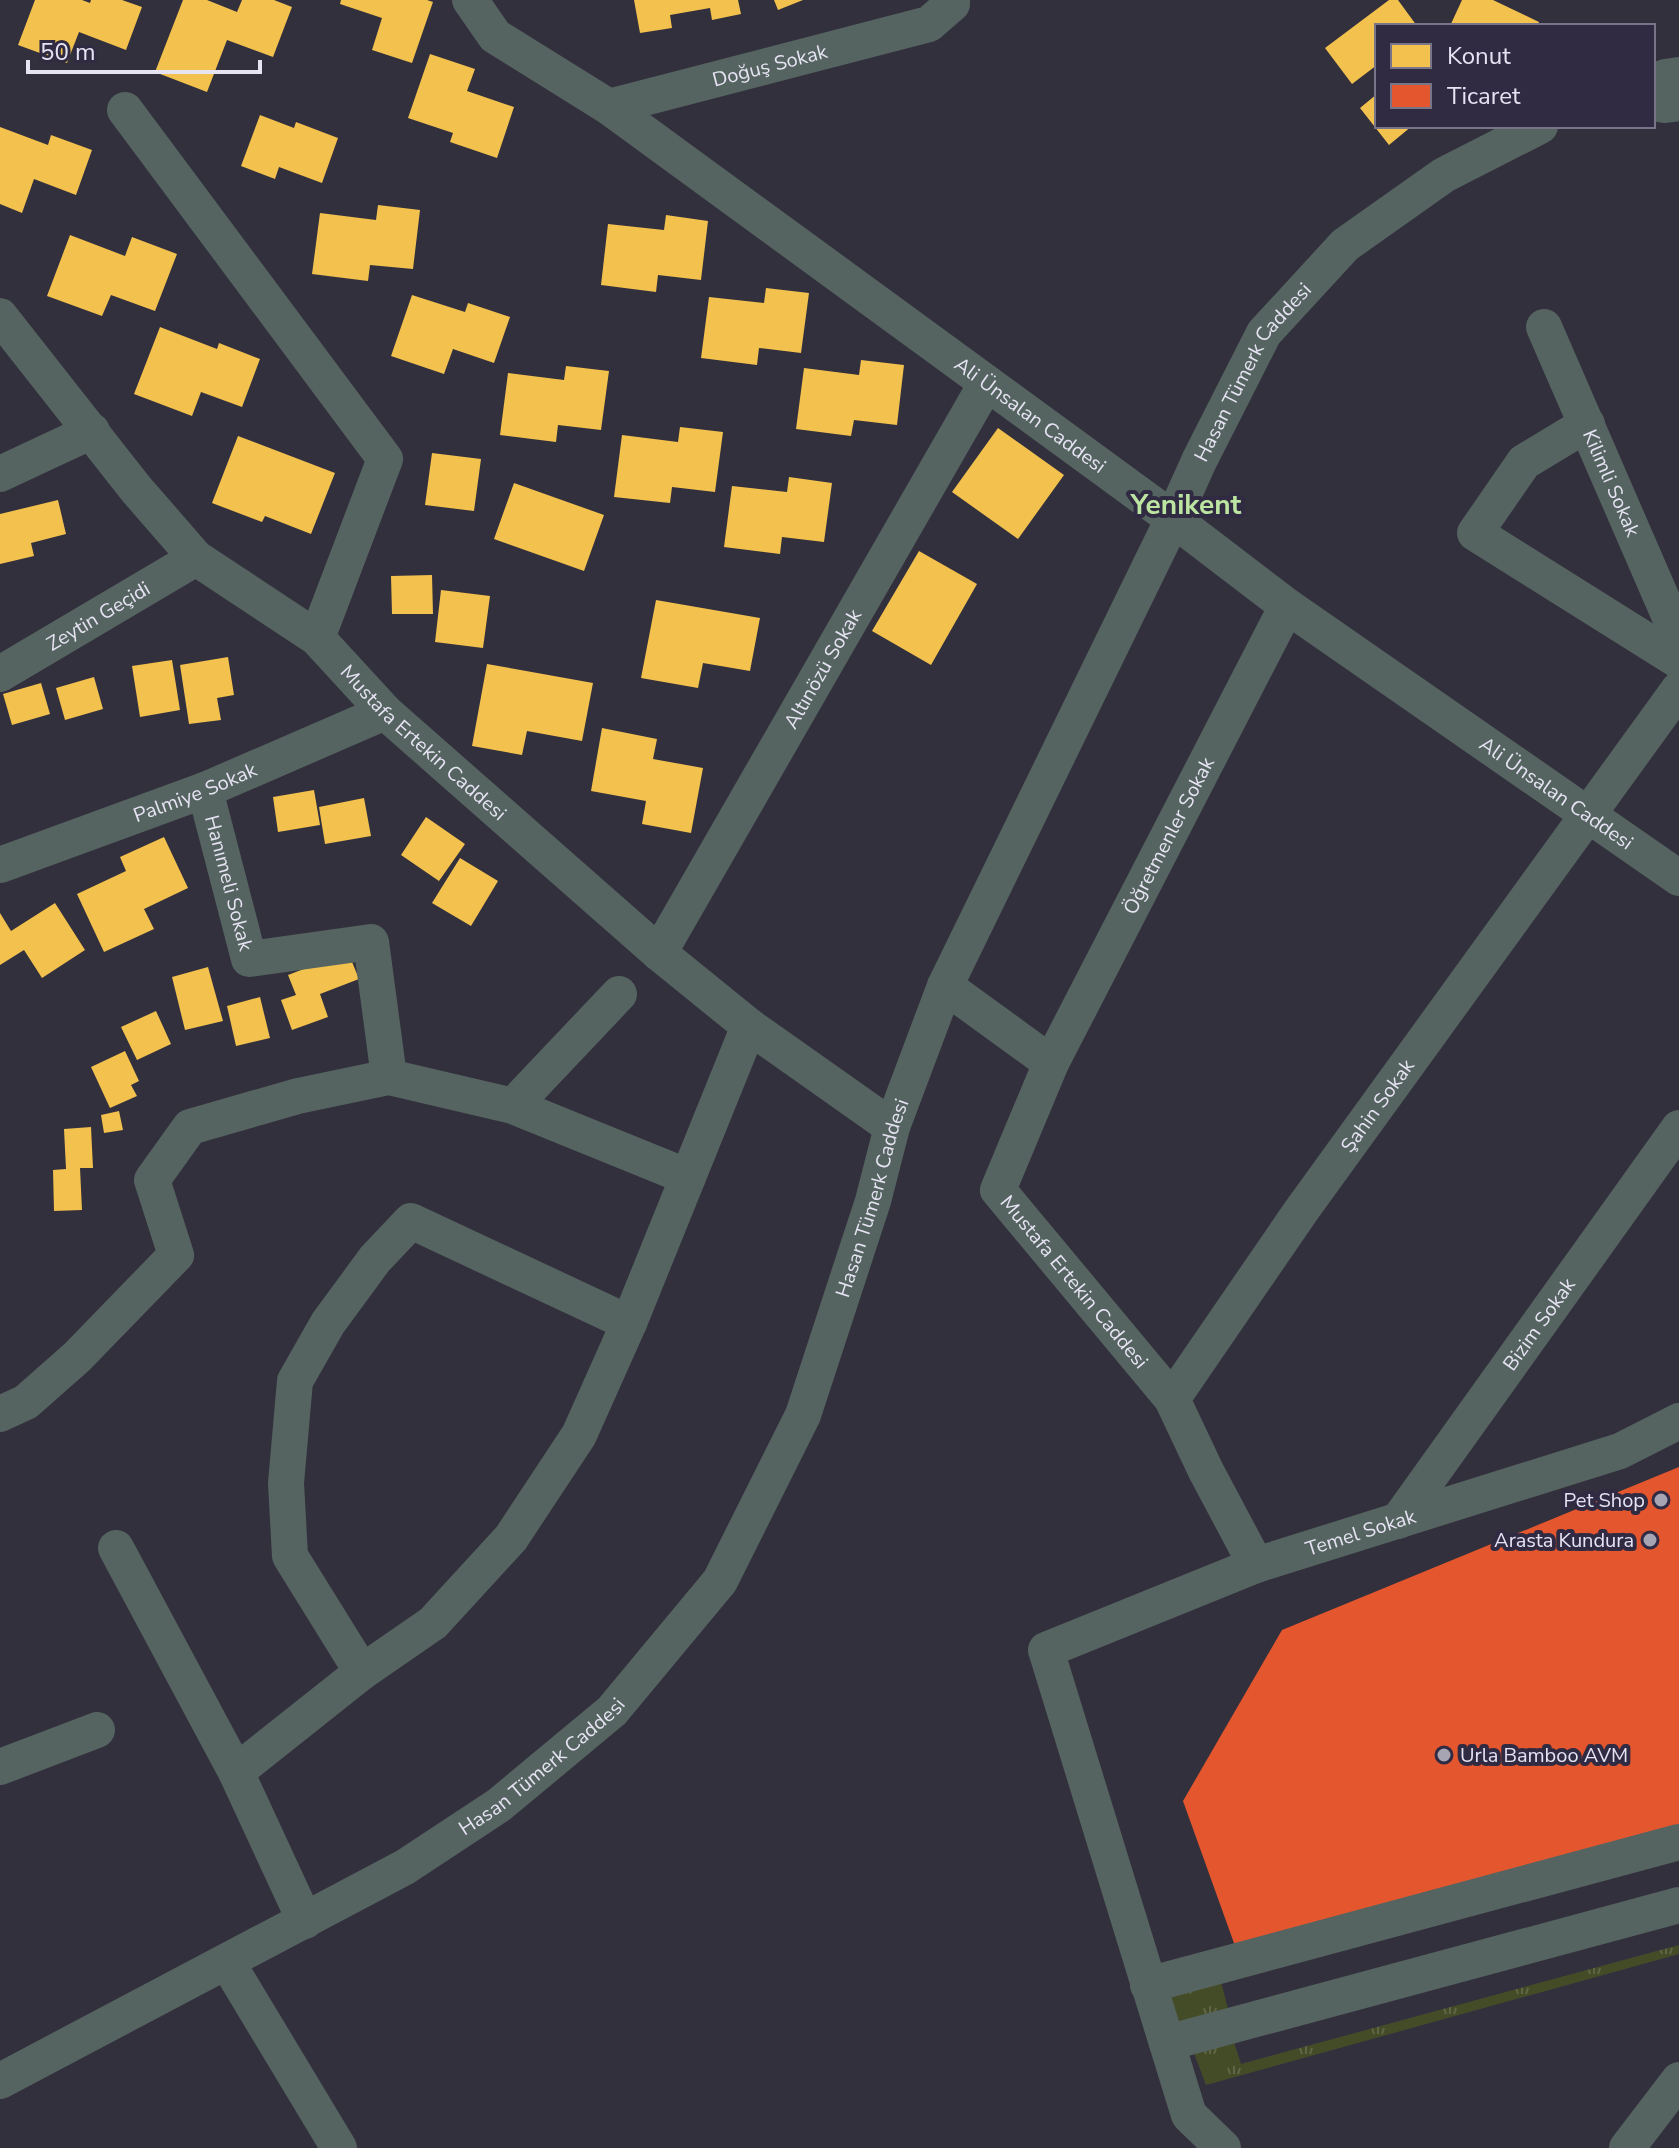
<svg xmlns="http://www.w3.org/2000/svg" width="1679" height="2148" viewBox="0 0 1679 2148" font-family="'Nunito Sans',sans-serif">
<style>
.grass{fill:url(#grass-tufts)}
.homes{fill:#f2c14e}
.shops{fill:#e4572e}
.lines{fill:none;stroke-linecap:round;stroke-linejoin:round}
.minor{stroke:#556460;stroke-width:36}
.poi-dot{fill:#a7a4b3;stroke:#302b42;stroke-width:3}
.labels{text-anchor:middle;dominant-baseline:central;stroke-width:8;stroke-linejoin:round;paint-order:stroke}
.street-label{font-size:20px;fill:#e6e3f3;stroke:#302b42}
.poi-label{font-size:20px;fill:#e6e3f3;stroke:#302b42;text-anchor:end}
.district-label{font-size:28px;font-weight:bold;fill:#bce5a1;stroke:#302b42}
</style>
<defs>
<pattern id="grass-tufts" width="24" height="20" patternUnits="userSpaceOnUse" patternTransform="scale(2)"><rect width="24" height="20" fill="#444c27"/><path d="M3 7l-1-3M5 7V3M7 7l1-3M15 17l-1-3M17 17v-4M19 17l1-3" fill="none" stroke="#5f6647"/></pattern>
</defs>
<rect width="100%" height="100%" fill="#33303d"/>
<path class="grass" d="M1679 1945V1954L1206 2085 1194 2053 1233 2039 1241 2064Z
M1221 1982 1228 2009 1177 2025 1170 1996Z"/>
<path class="homes" d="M35 0H82L90 3 91 0H122L142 7 126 50 79 32 67 63 18 45Z
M183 0H207L237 12 242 0H274L292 7 273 57 227 40 207 92 155 72Z
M341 0H427L433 2 412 63 372 50 382 18 340 4Z
M634 0H738L741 14 712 20 710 8 670 15 672 28 640 33Z
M774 0H803L778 10Z
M1389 0H1398L1417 26H1377V65L1352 84 1325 48Z
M1462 0H1493L1539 22 1538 26H1450Z
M430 54 475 69 467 91 514 107 497 158 450 142 453 133 408 118Z
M1377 94V126H1412L1389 145 1360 108Z
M260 115 294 128 296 122 338 138 322 183 279 167 275 179 241 166Z
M0 127 48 145 51 135 92 150 76 195 34 179 22 213 0 204Z
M378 205 420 210 413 269 370 265 368 281 312 274 320 213 376 220Z
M666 215 708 221 701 280 658 275 656 292 601 285 608 224 664 230Z
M70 235 125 256 132 237 177 254 155 311 111 295 102 316 47 296Z
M766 288 809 293 801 353 759 348 757 365 701 358 709 297 764 303Z
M412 295 465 312 468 303 510 317 494 363 453 349 444 374 391 356Z
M160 327 217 349 219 343 260 359 242 407 201 392 192 416 134 394Z
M861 360 904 365 897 425 854 420 851 436 796 429 804 368 859 375Z
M566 366 609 371 601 430 558 425 556 442 500 435 508 373 564 380Z
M680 427 723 432 715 492 672 487 670 503 614 497 622 435 678 442Z
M998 428 1064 475 1018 539 952 492Z
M238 436 335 473 311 534 265 516 262 522 212 503Z
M432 453 481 459 474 511 425 505Z
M789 477 832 483 824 542 782 537 780 554 724 547 732 486 787 492Z
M514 483 604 515 584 571 494 539Z
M58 500 66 534 31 543 34 556 0 564V514Z
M919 551 977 584 931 665 872 631Z
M432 575 433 614H392L391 576Z
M441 590 490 596 483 648 435 642Z
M656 600 760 618 750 671 703 663 698 688 641 678Z
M228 657 234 695 217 698 221 720 189 724 180 665Z
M172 660 180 710 140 717 132 666Z
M487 664 593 683 582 741 527 731 522 755 472 746Z
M94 677 103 709 65 720 56 688Z
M41 683 50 714 12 725 3 694Z
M602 728 657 739 653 759 703 768 691 833 642 824 646 801 591 791Z
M314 790 320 825 278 832 273 797Z
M364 798 371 836 325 844 319 807Z
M426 817 465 844 439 881 401 855Z
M164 837 188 888 144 909 154 929 104 952 77 894 126 871 120 857Z
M460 858 498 881 471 926 432 903Z
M55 903 85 950 42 978 24 950 0 965V913L11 931Z
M348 952 359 979 320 994 328 1017 292 1030 281 1000 296 995 288 975Z
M208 967 223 1021 185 1030 172 977Z
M260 997 270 1038 236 1046 227 1006Z
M156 1011 171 1044 137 1060 121 1027Z
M125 1051 139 1081 131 1085 137 1096 110 1108 91 1067Z
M119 1111 123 1130 104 1133 101 1115Z
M91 1127 93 1168H80L82 1210 54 1211 53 1170 66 1169 64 1129Z"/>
<path class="shops" d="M1679 1467V1829L1239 1957 1183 1801 1282 1630Z"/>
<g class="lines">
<g class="minor">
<path id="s1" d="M470 0 495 36 609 107 1173 519 1287 606 1679 878"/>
<path d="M1653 83 1665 77 1679 75"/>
<path d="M1653 103 1665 105 1679 103"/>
<path id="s2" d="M609 107 929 24 952 4V0"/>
<path d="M125 110 385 459 317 638"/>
<path id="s3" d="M0 316 136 489 196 558 317 638 385 712 659 953 749 1026 892 1127"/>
<path id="s4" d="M1544 327 1679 638"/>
<path d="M1587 424 1524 462 1475 533 1679 661"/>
<path d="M0 474 92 431"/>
<path id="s5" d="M0 674 196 558"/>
<path id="s6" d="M205 790 249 959 371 942 389 1077"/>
<path id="s7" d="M0 865 205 790 385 712"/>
<path id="s8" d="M659 953 986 384"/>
<path id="s9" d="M945 986 1051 1063 998 1190 1172 1399 1206 1471 1256 1565"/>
<path id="s10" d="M1051 1063 1287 606"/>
<path d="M513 1106 619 994"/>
<path id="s11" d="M1172 1399 1301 1211 1679 689"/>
<path d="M0 1414 26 1402 77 1357 176 1255 152 1180 190 1127 298 1096 389 1077 513 1106 688 1177"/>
<path id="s12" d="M1398 1521 1679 1128"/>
<path d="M116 1548 236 1772"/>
<path d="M362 1672 290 1556 286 1483 295 1381 328 1323 375 1259 411 1221 629 1323"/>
<path d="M0 1767 97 1730"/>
<path d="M305 1921 236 1772 362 1672 433 1623 511 1538 579 1435 629 1323 749 1026"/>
<path d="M227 1962 339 2148"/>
<path d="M1148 1985 1679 1842"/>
<path d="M1167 2043 1679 1905"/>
<path id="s13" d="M0 2081 405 1867 499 1805 612 1711 720 1581 803 1415 873 1201 892 1127 945 986 1173 519 1199 461 1264 333 1345 245 1444 175 1540 126"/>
<path id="s14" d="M1223 2148 1189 2115 1046 1650 1256 1565 1620 1451 1679 1421"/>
<path d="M1627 2148 1679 2080"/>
</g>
</g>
<g class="poi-dot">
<circle cx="1661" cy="1500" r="8"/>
<circle cx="1650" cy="1540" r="8"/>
<circle cx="1444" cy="1755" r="8"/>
</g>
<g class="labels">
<g class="street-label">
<text stroke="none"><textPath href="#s2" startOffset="166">Doğuş Sokak</textPath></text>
<text stroke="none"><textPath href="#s13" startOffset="2212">Hasan Tümerk Caddesi</textPath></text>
<text stroke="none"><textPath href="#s1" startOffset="700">Ali Ünsalan Caddesi</textPath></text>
<text stroke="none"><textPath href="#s4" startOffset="170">Kilimli Sokak</textPath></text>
<text stroke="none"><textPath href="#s5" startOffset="114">Zeytin Geçidi</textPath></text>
<text stroke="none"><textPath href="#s8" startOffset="328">Altınözü Sokak</textPath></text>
<text stroke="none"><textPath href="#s3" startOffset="606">Mustafa Ertekin Caddesi</textPath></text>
<text stroke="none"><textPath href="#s7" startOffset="208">Palmiye Sokak</textPath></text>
<text stroke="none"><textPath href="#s1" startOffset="1348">Ali Ünsalan Caddesi</textPath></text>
<text stroke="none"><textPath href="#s10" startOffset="256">Öğretmenler Sokak</textPath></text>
<text stroke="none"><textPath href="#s6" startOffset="96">Hanımeli Sokak</textPath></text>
<text stroke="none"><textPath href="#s11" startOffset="358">Şahin Sokak</textPath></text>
<text stroke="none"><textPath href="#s13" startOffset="1300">Hasan Tümerk Caddesi</textPath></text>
<text stroke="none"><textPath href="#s9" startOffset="388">Mustafa Ertekin Caddesi</textPath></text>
<text stroke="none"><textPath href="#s12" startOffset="242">Bizim Sokak</textPath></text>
<text stroke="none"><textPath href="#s14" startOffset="870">Temel Sokak</textPath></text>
<text stroke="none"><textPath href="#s13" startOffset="628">Hasan Tümerk Caddesi</textPath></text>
</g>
<g class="poi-label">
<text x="1645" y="1500">Pet Shop</text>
<text x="1634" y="1540">Arasta Kundura</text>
<text x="1460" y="1755" text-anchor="start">Urla Bamboo AVM</text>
</g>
<g class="district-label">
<text x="1186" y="505">Yenikent</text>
</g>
</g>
<rect x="1375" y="24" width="280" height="104" fill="#302b42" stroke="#797589" stroke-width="2"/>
<rect x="1391" y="44" width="40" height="24" fill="#f2c14e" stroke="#797589" stroke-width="2"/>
<text x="1447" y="64" font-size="24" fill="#e6e3f3">Konut</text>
<rect x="1391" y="84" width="40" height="24" fill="#e4572e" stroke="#797589" stroke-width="2"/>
<text x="1447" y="104" font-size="24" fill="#e6e3f3">Ticaret</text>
<path d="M28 60v12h232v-12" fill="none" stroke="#e6e3f3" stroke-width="4"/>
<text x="40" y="60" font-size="24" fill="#e6e3f3" stroke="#302b42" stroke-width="6" paint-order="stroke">50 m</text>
</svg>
